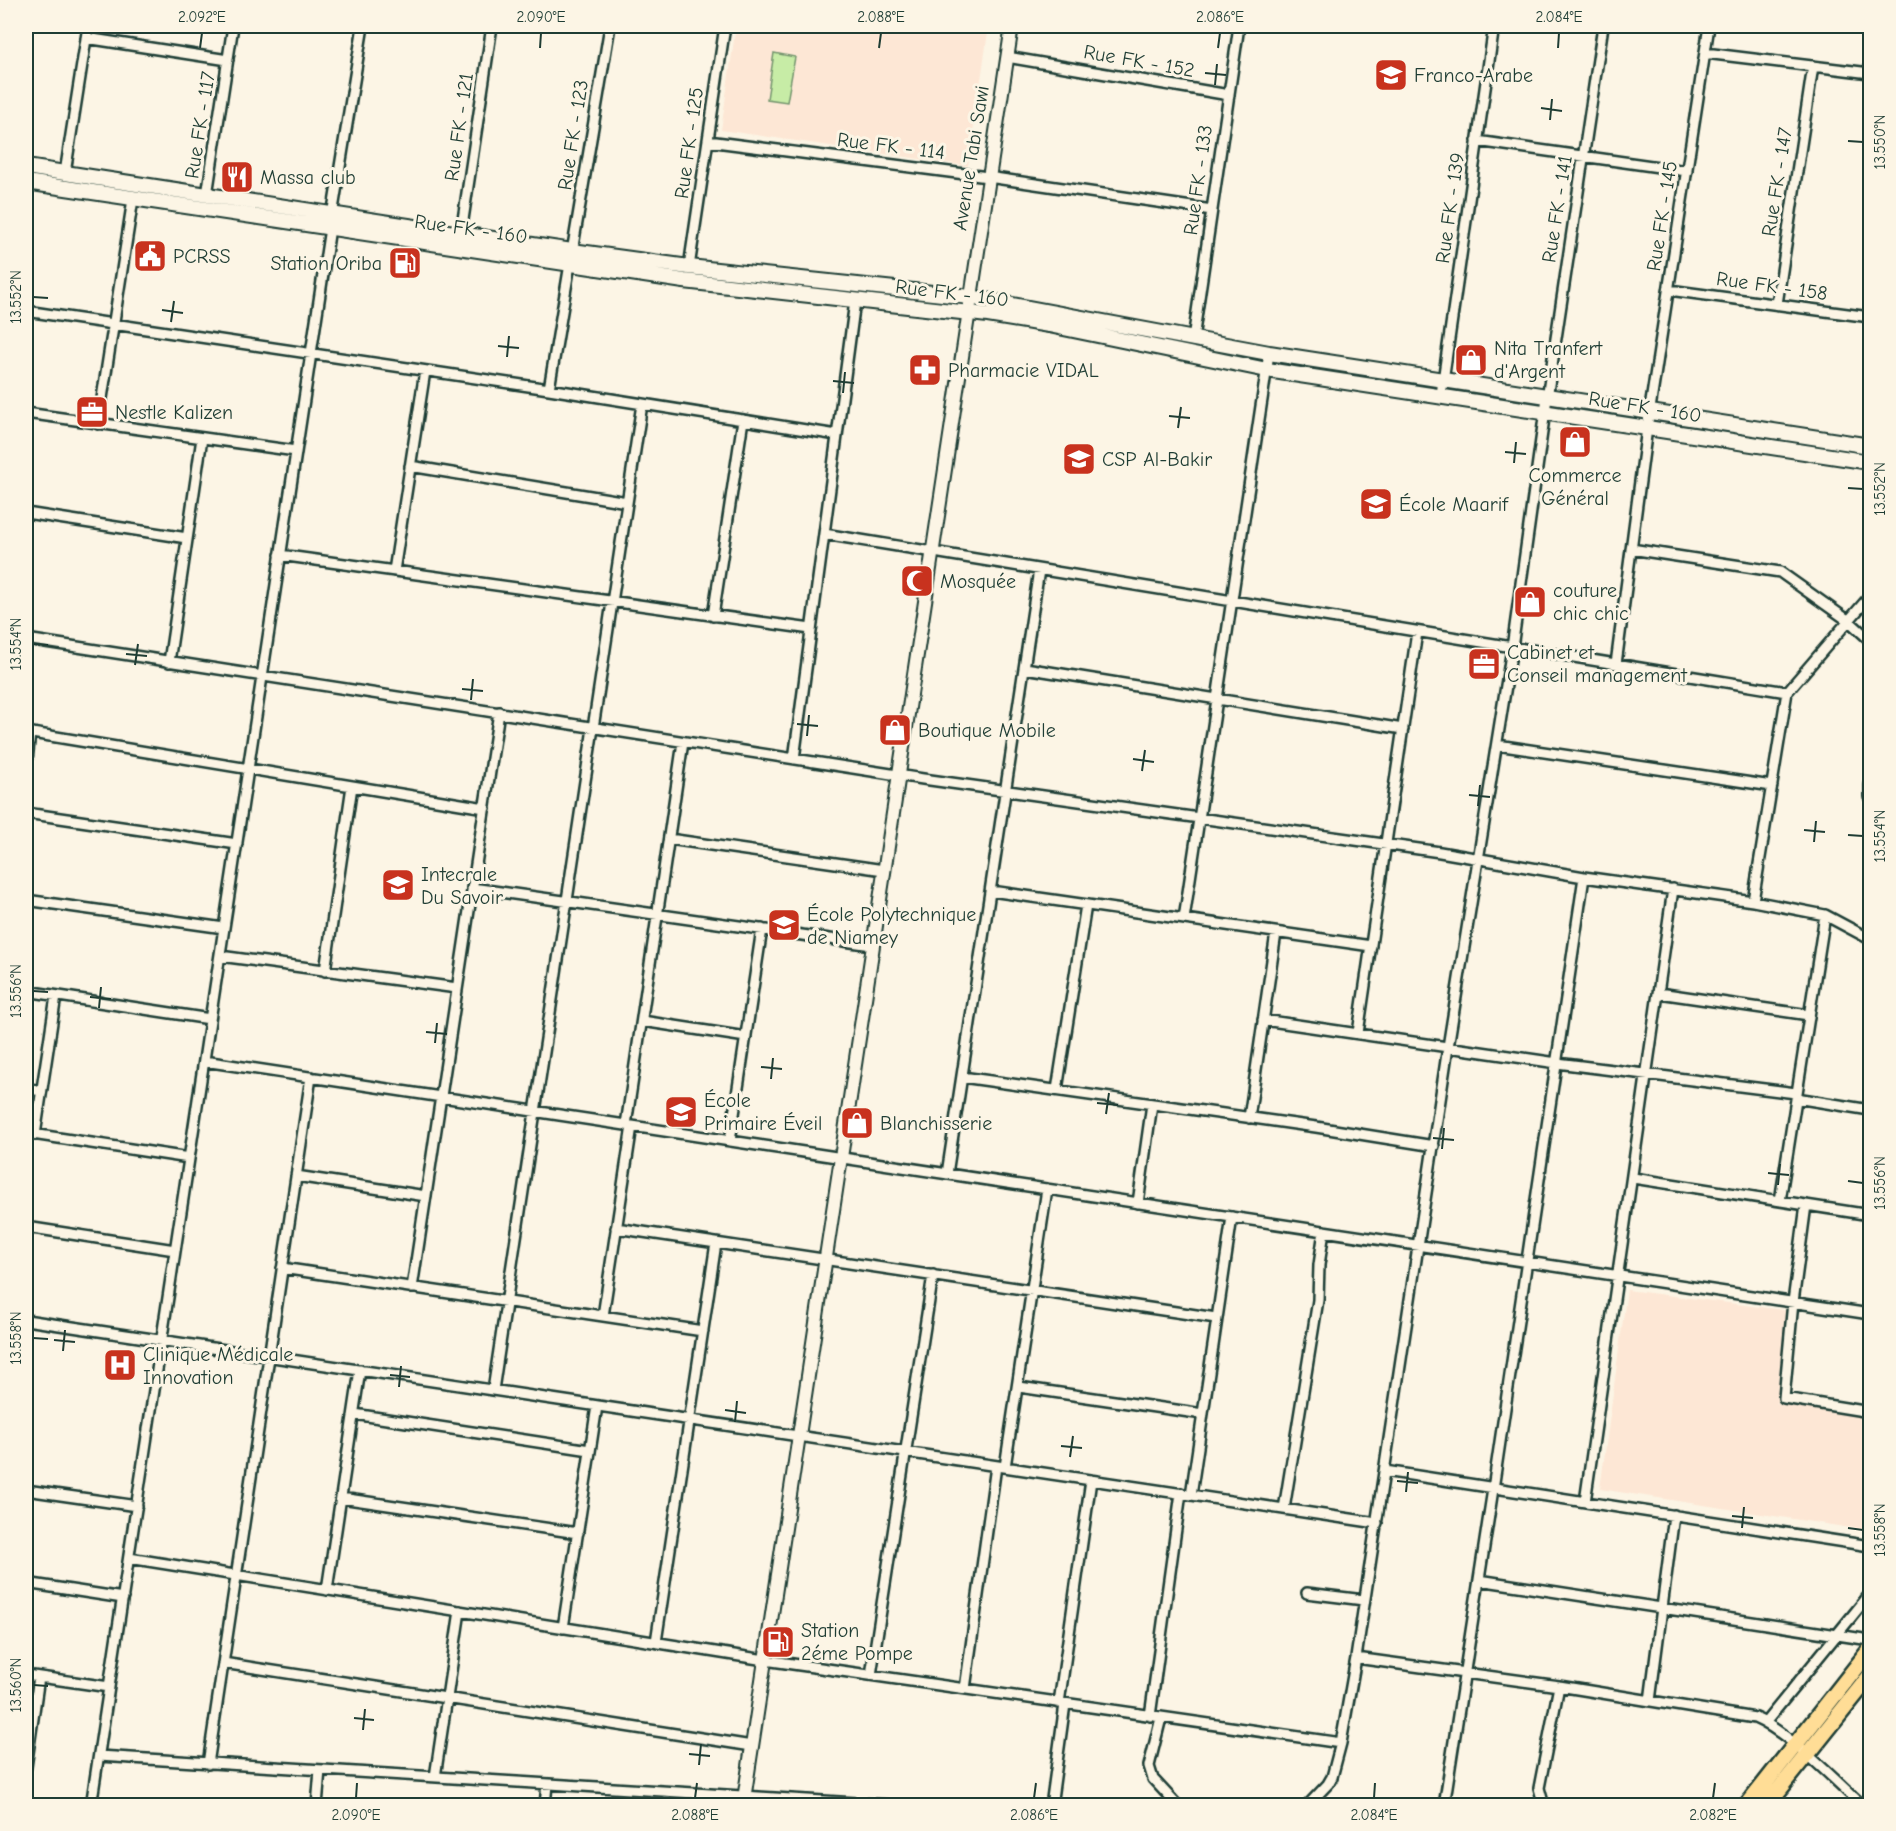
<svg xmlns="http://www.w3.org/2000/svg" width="1896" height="1831" viewBox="0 0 1896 1831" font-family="'Comic Neue',sans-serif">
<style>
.built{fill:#fde7d5}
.green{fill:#c7eca6;stroke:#73946d;stroke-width:1.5}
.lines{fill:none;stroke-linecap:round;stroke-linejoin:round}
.minor-casing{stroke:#1f3d34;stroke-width:14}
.tertiary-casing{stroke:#1f3d34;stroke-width:16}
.secondary-casing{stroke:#1f3d34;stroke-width:18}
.primary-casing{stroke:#1f3d34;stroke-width:20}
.minor{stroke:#fcf5e5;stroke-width:9}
.tertiary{stroke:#fcf5e5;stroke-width:12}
.secondary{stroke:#fcf5e5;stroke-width:14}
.primary{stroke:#ffdd96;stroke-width:15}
.ticks{fill:none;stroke:#1f3d34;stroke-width:2}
.labels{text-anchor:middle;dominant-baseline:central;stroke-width:6;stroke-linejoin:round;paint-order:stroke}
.street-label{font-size:20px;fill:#1f3d34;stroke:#fcf5e5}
.poi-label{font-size:20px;fill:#1f3d34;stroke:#fcf5e5;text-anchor:start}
.neatline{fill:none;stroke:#1f3d34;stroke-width:2}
.ticks-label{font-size:15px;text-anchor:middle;fill:#1f3d34}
</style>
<rect width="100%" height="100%" fill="#fcf5e5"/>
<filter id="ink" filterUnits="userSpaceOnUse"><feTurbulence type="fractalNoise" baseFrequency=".0167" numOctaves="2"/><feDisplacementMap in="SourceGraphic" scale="12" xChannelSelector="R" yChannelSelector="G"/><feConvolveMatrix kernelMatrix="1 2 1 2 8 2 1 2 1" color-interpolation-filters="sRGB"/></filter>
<g filter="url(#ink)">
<path class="built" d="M736 26H989L968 166 721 130Z
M1627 1290 1790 1311 1777 1403 1870 1418V1531L1600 1489Z
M108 1351 134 1354 133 1378 104 1376Z"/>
<path class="green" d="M774 53 795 57 787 102 767 99Z"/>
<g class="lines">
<defs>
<path id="minor" d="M86 38 228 60
M1705 53 1870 73
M1007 57 1229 95
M708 141 988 177 1212 210
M1477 141 1687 171
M65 173 88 26
M207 195 233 26
M461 233 492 26
M689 267 725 26
M1669 290 1870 317
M1777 304 1813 66
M26 311 549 389 837 435
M1193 339 1239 26
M549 389 610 26
M1441 395 1494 26
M26 413 296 451
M98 424 133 199
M410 466 627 502
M26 513 187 538
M824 534 1787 692
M1631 549 1780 572 1849 621 1870 640
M280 555 811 629
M394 571 425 371
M713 616 743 420
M26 639 923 779 1440 852 1584 877 1753 901 1825 915 1870 939
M169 662 202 438
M1616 664 1647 428 1709 26
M1025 668 1403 729
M26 732 485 808
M1497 745 1772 786
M794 759 855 301
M26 770 30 733
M1870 785V797
M26 813 237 844
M669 839 884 870
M472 888 872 945
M991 891 1371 946
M26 900 224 928
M1753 901 1787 692 1870 596
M1184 919 1269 353
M220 956 457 988
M325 971 352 786
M26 991 210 1019
M1659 993 1809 1015
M1263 1020 1557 1063 1796 1093
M642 1021 746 1037
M1358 1033 1417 632
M204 1061 1870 1314
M962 1077 1316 1127 1434 1146
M26 1088 41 1091
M1057 1090 1086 905
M1796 1098 1870 1110
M1249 1118 1276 933
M626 1125 683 742
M26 1133 189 1158
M35 1135 56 996
M730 1141 762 929
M947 1174 1039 570
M296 1176 426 1196
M1633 1178 1870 1215
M1780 1201 1825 915
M1138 1203 1152 1104
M1806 1205 1793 1302 1784 1398 1870 1412
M26 1227 175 1250
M616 1228 1216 1318
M282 1268 703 1331
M412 1288 499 712
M603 1316 632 1126
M26 1320 1377 1523
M1019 1387 1203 1414
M493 1390 642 404
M354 1414 590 1450
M1005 1467 1047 1189
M1385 1471 1870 1546
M26 1490 137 1506
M1191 1495 1232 1217
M341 1498 578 1533
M1585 1502 1673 889
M1284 1509 1318 1300 1319 1265 1324 1231
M129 1558 765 1660 1341 1743
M1479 1580 1870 1640
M26 1583 123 1598
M327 1590 360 1370
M1307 1593 1364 1600
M563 1628 597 1406
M656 1642 716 1243
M1356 1658 1559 1686 1755 1718C1788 1732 1835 1780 1863 1806
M223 1663 752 1746
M26 1675 109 1687
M871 1675 933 1275
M965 1689 996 1466
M1650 1701 1674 1515
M1059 1703 1091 1480
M1150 1716 1181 1493
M1161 1718 1149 1766 1153 1779 1178 1806
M1765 1723 1870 1594
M99 1756 905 1806
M208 1764 311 1077
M26 1767 39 1677
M435 1777 460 1611
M91 1806 330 228 363 26
M317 1806 320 1770
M545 1806 547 1784
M1051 1806 1065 1704
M1307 1806 1328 1784 1332 1777 1341 1743 1356 1658 1448 1047 1512 648 1544 418 1603 26
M1444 1806 1493 1489 1584 877
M1544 1806 1539 1788 1559 1686"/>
<path id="tertiary" d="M743 1806 1012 26"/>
<path id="secondary" d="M26 167 572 251 689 267 970 297 1269 353 1870 446
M26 182 684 281 988 315 1049 325 1267 370 1870 462"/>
<path id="primary" d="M1747 1806 1870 1650
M1766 1806 1870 1676"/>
</defs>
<use href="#minor" class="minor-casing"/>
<use href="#tertiary" class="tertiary-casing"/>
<use href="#secondary" class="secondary-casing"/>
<use href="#primary" class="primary-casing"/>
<use href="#minor" class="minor"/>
<use href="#tertiary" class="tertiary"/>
<use href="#secondary" class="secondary"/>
<use href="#primary" class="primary"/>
</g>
</g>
<path class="ticks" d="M200 48 202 33M540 48 541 33M879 48 881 33M1218 48 1220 33M1558 48 1559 33M1205 73 1226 75M1215 85 1217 64M1541 108 1562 111M1550 120 1552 99M1848 141 1863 142M33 297 48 298M162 310 183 313M171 322 174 301M498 346 519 348M507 357 509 336M833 381 854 383M843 393 845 372M1169 416 1190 418M1178 428 1181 407M1505 452 1526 454M1514 463 1516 442M1848 488 1863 489M33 644 48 645M126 654 147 656M135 665 138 644M462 689 483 691M471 700 473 679M797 724 818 726M807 736 809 715M1133 759 1154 762M1142 771 1145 750M1469 795 1490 797M1478 806 1480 785M1804 830 1825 832M1848 835 1863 836M1814 842 1816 821M33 991 48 992M90 997 111 999M99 1008 101 987M426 1032 447 1034M435 1043 437 1023M761 1067 782 1069M771 1079 773 1058M1097 1103 1118 1105M1106 1114 1109 1093M1433 1138 1454 1140M1442 1149 1444 1128M1768 1173 1789 1175M1848 1181 1863 1183M1778 1185 1780 1164M33 1338 48 1339M54 1340 75 1342M63 1351 65 1330M390 1375 410 1377M399 1387 401 1366M725 1410 746 1413M735 1422 737 1401M1061 1446 1082 1448M1070 1457 1073 1436M1397 1481 1418 1483M1406 1492 1408 1472M1732 1516 1753 1518M1742 1528 1744 1507M1848 1528 1863 1530M33 1685 48 1686M354 1718 374 1720M363 1730 365 1709M689 1754 710 1756M699 1765 701 1744M356 1798 357 1783M695 1798 697 1783M1034 1798 1036 1783M1374 1798 1375 1783M1713 1798 1715 1783"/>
<defs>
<symbol id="school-square" viewBox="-11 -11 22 22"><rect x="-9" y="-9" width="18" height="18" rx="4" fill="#c8321e" stroke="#fcf5e5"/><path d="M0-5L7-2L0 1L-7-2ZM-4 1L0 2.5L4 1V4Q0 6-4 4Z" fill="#fff"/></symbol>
<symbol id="restaurant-square" viewBox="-11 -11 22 22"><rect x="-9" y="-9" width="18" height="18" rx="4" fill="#c8321e" stroke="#fcf5e5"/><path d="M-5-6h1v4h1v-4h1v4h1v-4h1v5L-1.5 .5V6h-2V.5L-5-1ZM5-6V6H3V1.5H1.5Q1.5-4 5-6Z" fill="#fff"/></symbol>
<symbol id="civic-square" viewBox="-11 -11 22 22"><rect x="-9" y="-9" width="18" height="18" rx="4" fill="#c8321e" stroke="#fcf5e5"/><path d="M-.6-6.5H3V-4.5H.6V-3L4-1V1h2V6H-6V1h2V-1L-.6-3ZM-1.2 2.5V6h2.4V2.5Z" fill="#fff"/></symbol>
<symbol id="fuel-square" viewBox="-11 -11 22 22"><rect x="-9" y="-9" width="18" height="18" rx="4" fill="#c8321e" stroke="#fcf5e5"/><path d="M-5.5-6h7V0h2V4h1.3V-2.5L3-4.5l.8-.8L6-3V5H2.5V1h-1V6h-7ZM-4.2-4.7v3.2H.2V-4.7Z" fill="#fff"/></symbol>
<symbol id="shop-square" viewBox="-11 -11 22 22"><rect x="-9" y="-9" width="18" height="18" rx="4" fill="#c8321e" stroke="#fcf5e5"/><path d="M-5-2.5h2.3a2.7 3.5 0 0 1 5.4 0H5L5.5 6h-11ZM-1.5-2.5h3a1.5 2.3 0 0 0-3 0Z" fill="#fff"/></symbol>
<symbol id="pharmacy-square" viewBox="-11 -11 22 22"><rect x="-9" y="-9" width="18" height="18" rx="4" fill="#c8321e" stroke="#fcf5e5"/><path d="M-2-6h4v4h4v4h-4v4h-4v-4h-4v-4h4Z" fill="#fff"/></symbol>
<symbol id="office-square" viewBox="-11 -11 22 22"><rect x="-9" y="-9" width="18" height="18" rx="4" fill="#c8321e" stroke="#fcf5e5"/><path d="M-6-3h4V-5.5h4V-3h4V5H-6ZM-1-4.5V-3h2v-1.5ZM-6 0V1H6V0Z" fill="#fff"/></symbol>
<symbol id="mosque-square" viewBox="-11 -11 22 22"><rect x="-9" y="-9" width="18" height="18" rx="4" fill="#c8321e" stroke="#fcf5e5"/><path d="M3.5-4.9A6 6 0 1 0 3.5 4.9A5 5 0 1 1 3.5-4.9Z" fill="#fff"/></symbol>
<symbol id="university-square" viewBox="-11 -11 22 22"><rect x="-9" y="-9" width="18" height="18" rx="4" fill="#c8321e" stroke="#fcf5e5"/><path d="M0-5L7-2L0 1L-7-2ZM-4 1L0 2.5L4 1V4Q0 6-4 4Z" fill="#fff"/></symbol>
<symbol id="hospital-square" viewBox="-11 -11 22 22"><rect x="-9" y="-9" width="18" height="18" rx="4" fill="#c8321e" stroke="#fcf5e5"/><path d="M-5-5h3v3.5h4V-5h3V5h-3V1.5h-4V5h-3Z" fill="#fff"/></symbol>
</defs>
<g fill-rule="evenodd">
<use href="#school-square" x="1372" y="56" width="38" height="38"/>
<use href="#restaurant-square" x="218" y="158" width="38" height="38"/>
<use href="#civic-square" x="131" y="237" width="38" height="38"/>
<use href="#fuel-square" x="386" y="244" width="38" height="38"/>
<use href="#shop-square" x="1452" y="341" width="38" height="38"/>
<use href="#pharmacy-square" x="906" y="351" width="38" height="38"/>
<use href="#office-square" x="73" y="393" width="38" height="38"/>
<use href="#shop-square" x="1556" y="423" width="38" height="38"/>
<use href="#school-square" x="1060" y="440" width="38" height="38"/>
<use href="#school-square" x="1357" y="485" width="38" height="38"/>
<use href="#mosque-square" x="898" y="562" width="38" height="38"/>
<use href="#shop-square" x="1511" y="583" width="38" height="38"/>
<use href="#office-square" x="1465" y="645" width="38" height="38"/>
<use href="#shop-square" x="876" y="711" width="38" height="38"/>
<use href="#school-square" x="379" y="866" width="38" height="38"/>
<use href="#university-square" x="765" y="906" width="38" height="38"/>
<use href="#school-square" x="662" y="1093" width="38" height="38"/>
<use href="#shop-square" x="838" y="1104" width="38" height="38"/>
<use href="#hospital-square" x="101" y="1346" width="38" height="38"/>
<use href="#fuel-square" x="759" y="1623" width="38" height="38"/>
</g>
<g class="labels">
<g class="street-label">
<text transform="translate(1139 61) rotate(10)">Rue FK - 152</text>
<text transform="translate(200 125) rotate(-81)">Rue FK - 117</text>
<text transform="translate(459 127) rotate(-82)">Rue FK - 121</text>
<text transform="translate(573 135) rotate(-81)">Rue FK - 123</text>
<text transform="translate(689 143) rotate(-82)">Rue FK - 125</text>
<text transform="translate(891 146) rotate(7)">Rue FK - 114</text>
<text transform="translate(971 158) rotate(-81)">Avenue Tabi Sawi</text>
<text transform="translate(1198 180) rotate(-82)">Rue FK - 133</text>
<text transform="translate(1777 182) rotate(-81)">Rue FK - 147</text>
<text transform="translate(1450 208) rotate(-82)">Rue FK - 139</text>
<text transform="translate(1557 209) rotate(-81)">Rue FK - 141</text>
<text transform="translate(1662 216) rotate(-81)">Rue FK - 145</text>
<text transform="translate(471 229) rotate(8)">Rue FK - 160</text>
<text transform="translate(1772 286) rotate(8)">Rue FK - 158</text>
<text transform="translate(952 293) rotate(7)">Rue FK - 160</text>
<text transform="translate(1645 407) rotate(9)">Rue FK - 160</text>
</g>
<g class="poi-label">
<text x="1414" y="75">Franco-Arabe</text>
<text x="260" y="177">Massa club</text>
<text x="173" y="256">PCRSS</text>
<text x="382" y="263" text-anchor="end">Station Oriba</text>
<text x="1494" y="348">Nita Tranfert<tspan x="1494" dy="23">d'Argent</tspan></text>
<text x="948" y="370">Pharmacie VIDAL</text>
<text x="115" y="412">Nestle Kalizen</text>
<text x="1102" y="459">CSP Al-Bakir</text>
<text x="1575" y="475" text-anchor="middle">Commerce<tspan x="1575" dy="23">Général</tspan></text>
<text x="1399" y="504">École Maarif</text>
<text x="940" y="581">Mosquée</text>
<text x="1553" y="590">couture<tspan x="1553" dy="23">chic chic</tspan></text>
<text x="1507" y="652">Cabinet et<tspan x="1507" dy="23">Conseil management</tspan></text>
<text x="918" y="730">Boutique Mobile</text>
<text x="421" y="874">Intecrale<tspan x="421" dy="23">Du Savoir</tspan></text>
<text x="807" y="914">École Polytechnique<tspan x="807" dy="23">de Niamey</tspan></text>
<text x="704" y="1100">École<tspan x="704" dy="23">Primaire Éveil</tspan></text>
<text x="880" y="1123">Blanchisserie</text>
<text x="143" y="1354">Clinique Médicale<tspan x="143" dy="23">Innovation</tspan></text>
<text x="801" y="1630">Station<tspan x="801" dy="23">2éme Pompe</tspan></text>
</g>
</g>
<rect width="1896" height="1831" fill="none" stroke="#fcf5e5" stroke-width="66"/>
<rect x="33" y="33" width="1830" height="1765" class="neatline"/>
<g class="ticks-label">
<text x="202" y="22">2.092°E</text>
<text x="541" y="22">2.090°E</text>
<text x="881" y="22">2.088°E</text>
<text x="1220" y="22">2.086°E</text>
<text x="1559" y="22">2.084°E</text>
<text transform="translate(1880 142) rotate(-90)" y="5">13.550°N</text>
<text transform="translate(16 297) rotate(-90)" y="5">13.552°N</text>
<text transform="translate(1880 489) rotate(-90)" y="5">13.552°N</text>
<text transform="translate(16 644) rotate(-90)" y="5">13.554°N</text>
<text transform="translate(1880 836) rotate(-90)" y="5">13.554°N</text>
<text transform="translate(16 991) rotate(-90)" y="5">13.556°N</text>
<text transform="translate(1880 1183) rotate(-90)" y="5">13.556°N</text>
<text transform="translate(16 1338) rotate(-90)" y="5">13.558°N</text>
<text transform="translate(1880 1530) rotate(-90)" y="5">13.558°N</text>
<text transform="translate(16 1685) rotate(-90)" y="5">13.560°N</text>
<text x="356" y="1820">2.090°E</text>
<text x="695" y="1820">2.088°E</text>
<text x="1034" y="1820">2.086°E</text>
<text x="1374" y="1820">2.084°E</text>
<text x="1713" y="1820">2.082°E</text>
</g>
</svg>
